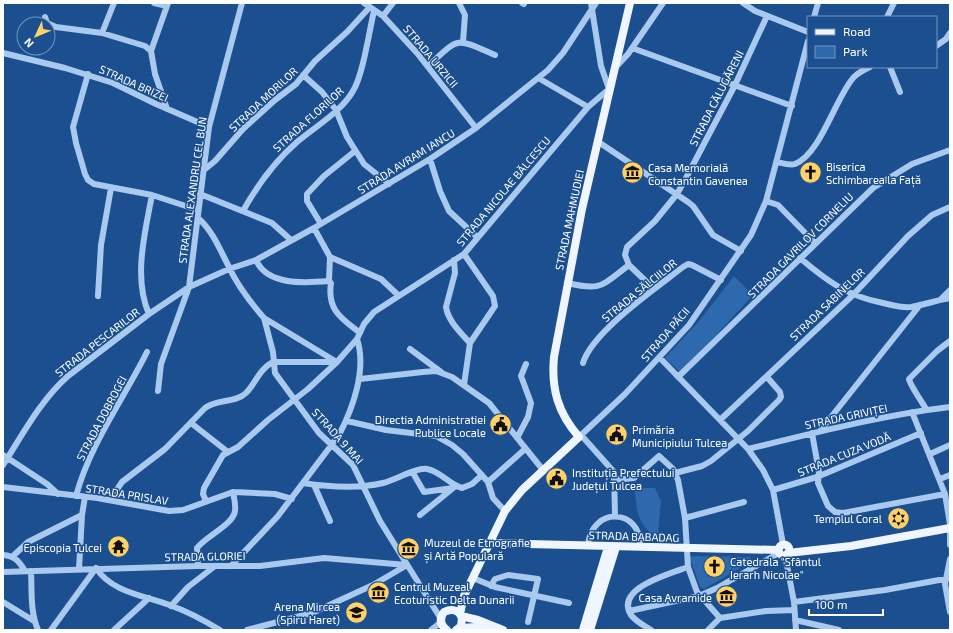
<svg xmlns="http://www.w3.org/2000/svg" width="953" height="633" viewBox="0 0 953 633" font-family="'Exo 2',sans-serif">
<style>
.green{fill:#2e69ad}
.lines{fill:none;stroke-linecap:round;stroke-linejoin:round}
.minor{stroke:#a9c9ee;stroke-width:6}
.major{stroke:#f0f6ff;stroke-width:8}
.labels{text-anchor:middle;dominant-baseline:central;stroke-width:3;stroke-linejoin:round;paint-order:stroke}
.street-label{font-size:11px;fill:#fff;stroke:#1b4f8f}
.poi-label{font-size:11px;fill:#fff;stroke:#1b4f8f;text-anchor:start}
</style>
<rect width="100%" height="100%" fill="#1b4f8f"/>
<path class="green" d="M734 276 753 295 681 373 665 358 700 320Z
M635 488H655L661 501 658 534H652C636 521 636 507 635 488Z
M692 556 750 557 752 561 704 589 700 587 690 558Z"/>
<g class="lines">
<path class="minor" d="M154 3 167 6
M364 3 383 16 417 53 476 128
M459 3 465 15 463 42
M522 3 524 4
M743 3 755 11 808 32
M383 16 393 3
M45 17 47 23 56 27 102 33 145 46 151 51 155 74 167 109
M814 17 818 3
M887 17 894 3
M102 33 114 3
M936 46 946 39 950 33
M632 48 792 106
M151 51 168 3
M3 53 65 68 113 83 156 104 209 127
M428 66C460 37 454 37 495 55
M890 67 900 92
M615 68 628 54 663 3
M88 74 73 127 76 143 85 174 88 180 94 184 152 195 198 210
M303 75 322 92 336 110 347 137 364 164 389 184
M540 79 588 107
M597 141 688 202 693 206 713 235 741 251
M430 159 440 191 449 211 477 237
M777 162C782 163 790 166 795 164 821 154 836 96 854 77 859 72 864 70 870 67
M204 170 215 161 243 129 275 100 296 84 315 61 347 32 369 8
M200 194 272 223 291 240
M766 201 778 205 815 243
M243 211C258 184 274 162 297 142 316 126 341 112 353 91 363 75 369 32 374 11
M198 218C213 231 220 250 229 267 237 285 251 303 264 318L335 361
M321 224 307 201V194L324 176 355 151
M314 228 330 257 329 281 331 283C327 310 341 318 360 333
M464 254 493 296 495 306 470 343 464 385
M330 257 381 279 398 295
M800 258C827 281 847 296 883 303 892 305 901 308 911 307 924 305 937 300 950 298
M256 260C267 286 305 283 329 281
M454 260 455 273 446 307C448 321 461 333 470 343
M567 283C602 291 601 286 629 265
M654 289 629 265 625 255 627 247 655 221 677 194 686 178 735 85 767 16
M98 296 101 245 111 188
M941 299 950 290
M149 314C133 278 145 232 152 195
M264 318 273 352 275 373 319 433 353 465 380 521 441 619
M410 349 441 372
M660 358 748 449 763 470 773 490 783 544
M583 363C592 332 656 288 683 267L688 264 692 265 721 280
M678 377 873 188 912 164 950 150
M360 379 423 372 436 371 452 377 489 403 543 470
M158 391 161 364 189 287 209 127 242 3
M926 409C922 402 910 385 909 379L937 351 950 341
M912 412 945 494 950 524V545
M720 420 853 295 908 236 932 215 950 207
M347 421 386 430 436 436 452 445 463 454 488 482 493 498 505 511
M191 423 228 452
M820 431 920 305
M812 433 819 472 818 483 828 506 835 512 843 513 945 494
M581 435 614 472 615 516
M579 437 625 394 689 325 751 235 766 201 808 41
M517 438 528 417 531 403 521 376 526 364
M748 449C814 433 882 415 950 407
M930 454 950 445
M3 455 47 484 58 494
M3 465C23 434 40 401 68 376L149 314 189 287 229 269 256 260 314 228 430 159 476 128 548 70 563 53 596 3
M413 473 424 492 453 488 456 486
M675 473 702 466 711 461 748 431 779 400 781 397 780 392 767 377
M940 479 950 475
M614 480 634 478 659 456 673 469 678 480 685 518 688 567 697 592 720 618
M488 482 525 449
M303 483C329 487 358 489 383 483 395 480 417 467 427 469 440 471 450 485 462 488L472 484 482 475
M314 485 330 521
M3 487 97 498 169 511 183 510 233 492 275 494 292 499
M773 490 817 477 921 433
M76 496C90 444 123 400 147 352
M110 500 122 482 165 449 205 408C217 399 236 403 246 393 256 383 259 369 273 362H337
M206 501 203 494 204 488 223 455 238 447 268 420 308 389 337 362 357 339
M420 515 452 489
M685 518 744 502
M588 545C592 506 641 508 640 546
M3 555C15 556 19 561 25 571
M785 555 794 602 796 630
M13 556 28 542 82 515
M950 559 945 584 950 612
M198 566 197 548C206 536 233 525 235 511 236 504 234 498 233 492
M231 566 278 516 339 435C353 408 367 369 357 339L364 324 374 312 464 254 588 107 609 89 601 66 591 3
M79 569 82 515 85 497
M31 571C32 590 30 612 38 630
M3 572 198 566H260L324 558 407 565
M473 578 495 587 569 603
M491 586 495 579 508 575 538 579 528 622
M3 602 34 621
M794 602 885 590 950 578
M171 606 188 587 215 566
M629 611 699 596 717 588 779 553
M720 618 766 611 794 610
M795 620 839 630
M51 630 96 568C112 593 147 596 172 606 189 612 205 621 220 630
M114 630 149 598
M247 630 312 613 373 585 407 565
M431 630 441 622
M651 630C645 626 635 621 631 615 614 588 672 573 688 567
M708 630 720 618"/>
<path class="major" d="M489 543 779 550
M778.5 550a5.5 5.5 0 1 1 11 0a5.5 5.5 0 1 1-11 0Z
M788 553 851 546 950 528
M460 614 464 596 505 511 522 490 579 437C558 413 551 389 554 357L582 209 630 3
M461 616 478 620 503 630
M459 628 477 627 491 630
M447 630C440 625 439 619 444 612 452 608 459 610 462 618L461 626 456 630
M583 630 608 547
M590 630 616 547"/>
</g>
<defs>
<symbol id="church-disc" viewBox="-11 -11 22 22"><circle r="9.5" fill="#ffd166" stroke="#1b4f8f"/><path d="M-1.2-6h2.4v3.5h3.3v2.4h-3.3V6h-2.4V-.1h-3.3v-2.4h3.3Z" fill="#111"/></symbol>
<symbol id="museum-disc" viewBox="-11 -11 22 22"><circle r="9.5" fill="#ffd166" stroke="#1b4f8f"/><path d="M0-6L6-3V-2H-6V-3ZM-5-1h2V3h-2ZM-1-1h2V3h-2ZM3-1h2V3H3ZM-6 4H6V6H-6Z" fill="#111"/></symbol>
<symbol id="civic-disc" viewBox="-11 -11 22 22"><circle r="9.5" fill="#ffd166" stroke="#1b4f8f"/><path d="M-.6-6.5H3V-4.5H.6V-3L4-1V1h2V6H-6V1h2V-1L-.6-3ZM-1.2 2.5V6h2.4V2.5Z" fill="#111"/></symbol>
<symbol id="synagogue-disc" viewBox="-11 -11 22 22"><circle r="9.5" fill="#ffd166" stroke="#1b4f8f"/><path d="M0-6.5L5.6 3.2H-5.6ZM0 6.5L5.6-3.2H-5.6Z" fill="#111"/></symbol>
<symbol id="temple-disc" viewBox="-11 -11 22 22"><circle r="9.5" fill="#ffd166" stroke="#1b4f8f"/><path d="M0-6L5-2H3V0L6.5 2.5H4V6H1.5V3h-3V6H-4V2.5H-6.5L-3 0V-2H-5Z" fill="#111"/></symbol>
<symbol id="school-disc" viewBox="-11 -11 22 22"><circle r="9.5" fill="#ffd166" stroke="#1b4f8f"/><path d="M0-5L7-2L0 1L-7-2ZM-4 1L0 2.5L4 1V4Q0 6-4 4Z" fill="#111"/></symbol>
</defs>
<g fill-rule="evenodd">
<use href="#church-disc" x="798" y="160" width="25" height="25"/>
<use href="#museum-disc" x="620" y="160" width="25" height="25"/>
<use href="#civic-disc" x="488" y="412" width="25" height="25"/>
<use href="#civic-disc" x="604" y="422" width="25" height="25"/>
<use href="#civic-disc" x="544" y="466" width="25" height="25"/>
<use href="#synagogue-disc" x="886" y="506" width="25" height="25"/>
<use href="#temple-disc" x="106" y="534" width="25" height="25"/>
<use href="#museum-disc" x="396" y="536" width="25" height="25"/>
<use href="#church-disc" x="702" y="554" width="25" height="25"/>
<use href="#museum-disc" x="366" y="580" width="25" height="25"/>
<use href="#museum-disc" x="714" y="584" width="25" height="25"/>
<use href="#school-disc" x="344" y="600" width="25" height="25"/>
</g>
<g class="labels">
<g class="street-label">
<text transform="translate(431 56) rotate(50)">STRADA URZICII</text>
<text transform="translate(134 83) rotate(24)">STRADA BRIZEI</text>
<text transform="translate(716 98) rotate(-63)">STRADA CĂLUGĂRENI</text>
<text transform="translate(263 99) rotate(-43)">STRADA MORILOR</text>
<text transform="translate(308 119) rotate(-42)">STRADA FLORILOR</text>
<text transform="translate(406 161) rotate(-32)">STRADA AVRAM IANCU</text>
<text transform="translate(192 190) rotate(-82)">STRADA ALEXANDRU CEL BUN</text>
<text transform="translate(503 191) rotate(-50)">STRADA NICOLAE BĂLCESCU</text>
<text transform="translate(569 220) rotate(-78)">STRADA MAHMUDIEI</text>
<text transform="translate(800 245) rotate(-45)">STRADA GAVRILOV CORNELIU</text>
<text transform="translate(639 290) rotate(-39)">STRADA SĂLCIILOR</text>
<text transform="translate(827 304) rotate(-44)">STRADA SABINELOR</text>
<text transform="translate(665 334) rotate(-49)">STRADA PĂCII</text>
<text transform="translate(97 342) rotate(-38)">STRADA PESCARILOR</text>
<text transform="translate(846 416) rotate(-12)">STRADA GRIVIȚEI</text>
<text transform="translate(101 418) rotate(-62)">STRADA DOBROGEI</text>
<text transform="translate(338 436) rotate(48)">STRADA 9 MAI</text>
<text transform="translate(844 454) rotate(-22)">STRADA CUZA VODĂ</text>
<text transform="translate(127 494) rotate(9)">STRADA PRISLAV</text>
<text transform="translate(634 536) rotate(2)">STRADA BABADAG</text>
<text transform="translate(205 556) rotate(-1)">STRADA GLORIEI</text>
</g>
<g class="poi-label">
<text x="826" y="166">Biserica<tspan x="826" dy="13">Schimbarea la Față</tspan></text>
<text x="648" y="167">Casa Memorială<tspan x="648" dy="13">Constantin Gavenea</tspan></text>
<text x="486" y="419" text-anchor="end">Directia Administratiei<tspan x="486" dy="13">Publice Locale</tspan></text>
<text x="632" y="429">Primăria<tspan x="632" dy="13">Municipiului Tulcea</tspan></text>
<text x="572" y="472">Instituția Prefectului<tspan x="572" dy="13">Județul Tulcea</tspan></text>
<text x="882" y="518" text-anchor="end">Templul Coral</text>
<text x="424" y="542">Muzeul de Etnografie<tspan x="424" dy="13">și Artă Populară</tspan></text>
<text x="102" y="547" text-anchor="end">Episcopia Tulcei</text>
<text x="730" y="561">Catedrala "Sfântul<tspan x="730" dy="13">Ierarh Nicolae"</tspan></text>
<text x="394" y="586">Centrul Muzeal<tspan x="394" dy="13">Ecoturistic Delta Dunarii</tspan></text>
<text x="712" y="597" text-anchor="end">Casa Avramide</text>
<text x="340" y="606" text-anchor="end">Arena Mircea<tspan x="340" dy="13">(Spiru Haret)</tspan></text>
</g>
</g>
<rect width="953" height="633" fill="none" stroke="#ffffff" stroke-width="8"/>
<rect x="807" y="16" width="130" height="52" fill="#1b4f8f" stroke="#7695bc"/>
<rect x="815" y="29" width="20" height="6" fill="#f0f6ff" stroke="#7695bc"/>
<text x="843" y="36" font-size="12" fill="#ffffff">Road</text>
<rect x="815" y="46" width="20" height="12" fill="#2e69ad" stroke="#7695bc"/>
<text x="843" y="56" font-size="12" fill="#ffffff">Park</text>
<g transform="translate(36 36) rotate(226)"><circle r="19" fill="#1b4f8f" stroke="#7695bc"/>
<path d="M0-3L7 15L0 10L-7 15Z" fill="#ffd166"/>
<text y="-6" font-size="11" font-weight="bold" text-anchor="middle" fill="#ffffff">N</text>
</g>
<path d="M809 609v6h74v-6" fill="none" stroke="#ffffff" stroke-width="2"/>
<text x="815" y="609" font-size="12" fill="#ffffff" stroke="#1b4f8f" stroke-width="3" paint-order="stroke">100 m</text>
</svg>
